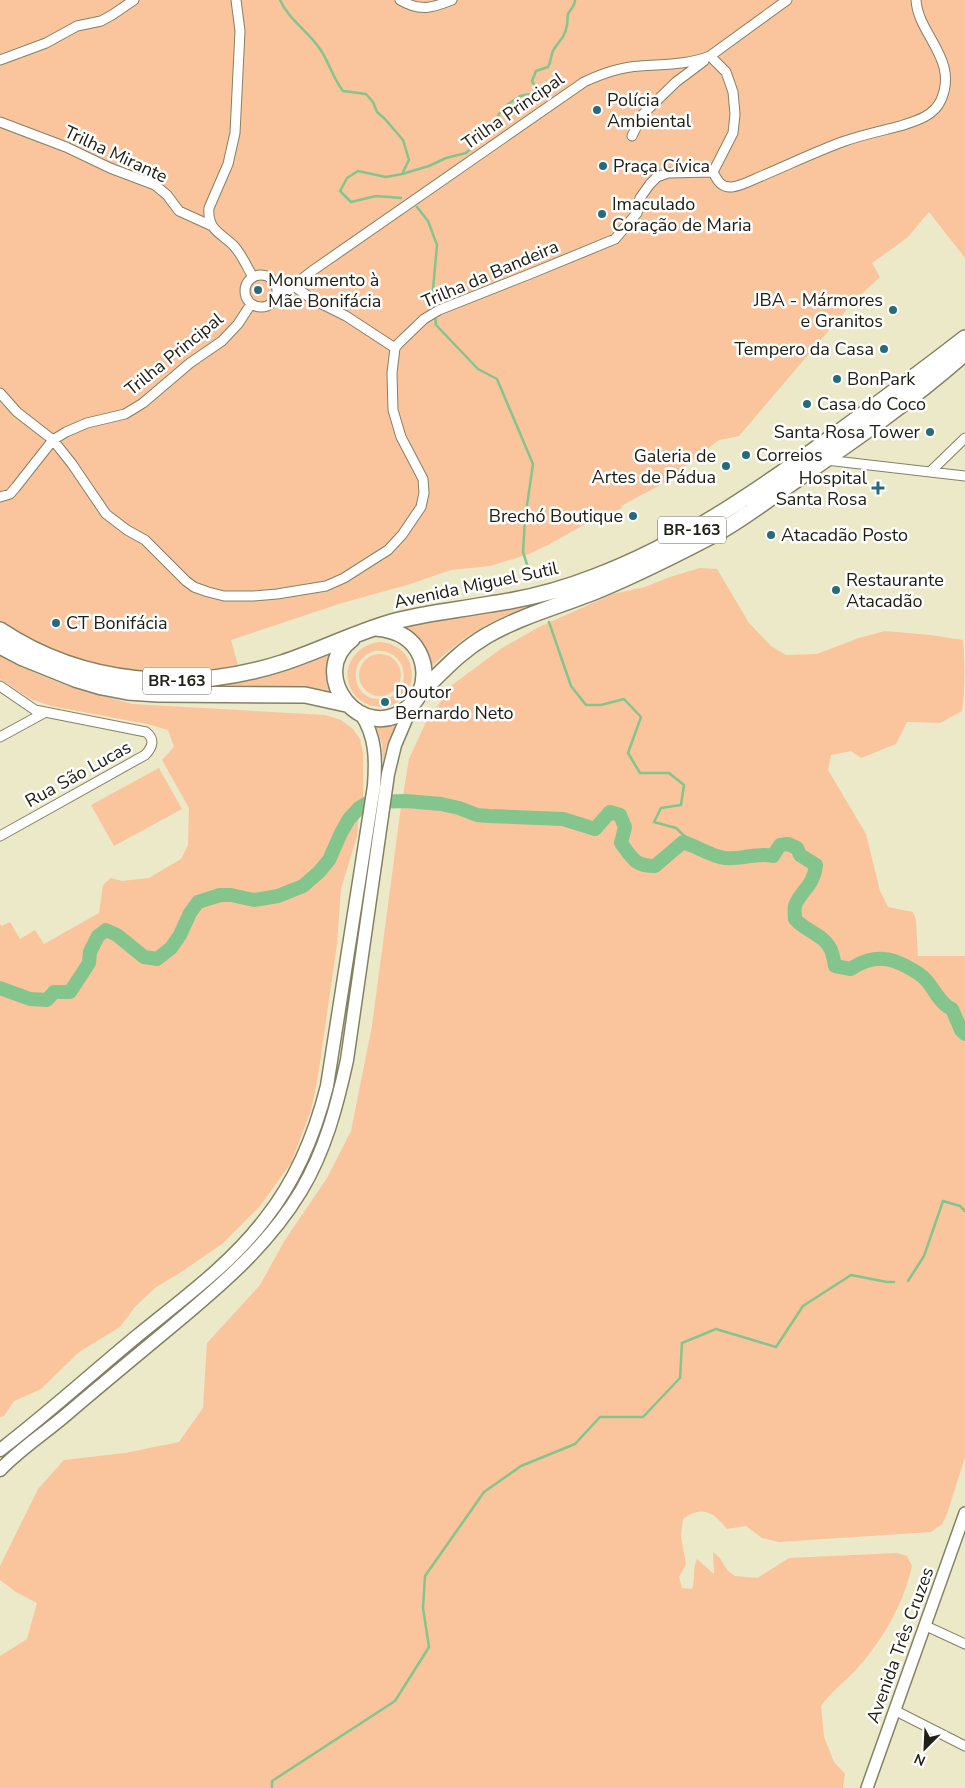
<svg xmlns="http://www.w3.org/2000/svg" width="965" height="1788" viewBox="0 0 965 1788" font-family="'Nunito Sans',sans-serif">
<style>
.green{fill:#fac49d;fill-rule:evenodd}
.lines{fill:none;stroke-linecap:round;stroke-linejoin:round}
.stream{stroke:#84c58e;stroke-width:2.5}
.river{stroke:#84c58e;stroke-width:14}
.minor-casing{stroke:#848163;stroke-width:11}
.tertiary-casing{stroke:#848163;stroke-width:14}
.secondary-casing{stroke:#848163;stroke-width:15}
.trunk-casing{stroke:#848163;stroke-width:18}
.minor{stroke:#fff;stroke-width:9}
.tertiary{stroke:#fff;stroke-width:11}
.secondary{stroke:#fff;stroke-width:12}
.trunk{stroke:#fff;stroke-width:15}
.poi-dot{fill:#266b7b;stroke:#fff;stroke-width:2}
.labels{text-anchor:middle;dominant-baseline:central;stroke-width:5;stroke-linejoin:round;paint-order:stroke}
.shield{fill:#fff;stroke:#64635a;stroke-width:1}
.shield-label{font-size:16px;font-weight:bold;fill:#212014}
.poi-label{font-size:18px;fill:#212014;stroke:#fff;text-anchor:start}
.street-label{font-size:18px;fill:#212014;stroke:#fff}
</style>
<rect width="100%" height="100%" fill="#ece9c8"/>
<path class="green" d="M0 0H965V258L929 212 907 238 872 263 880 277 854 301 739 436 719 440 662 484 621 506 622 508 582 526 548 545 529 554 490 566 451 570 407 585 342 603 231 640 239 669 192 676 143 675 56 655 0 625Z
M700 568 717 569 749 623 771 646 786 655 817 654 859 638 885 631 930 635 963 640C965 663 965 690 962 711L940 723 907 722 896 744 861 758 851 751 831 755 828 770 866 834 880 891 888 907 913 912 916 920 918 956H965V1457L947 1514 942 1524 931 1532 779 1542 762 1538 746 1526 727 1529C713 1512 703 1505 683 1519L681 1536 686 1564 679 1577 682 1588 692 1589C696 1577 692 1570 697 1559L714 1574 713 1552 719 1557 728 1571 735 1576 757 1578 789 1558 897 1553 907 1556 912 1566C903 1606 881 1643 853 1673 842 1684 830 1693 821 1706L824 1737 834 1762 845 1774 843 1788H0V1656L27 1639 37 1603 16 1592 0 1580V1566L38 1489 64 1460 125 1453 179 1442 203 1408 207 1343 260 1285 285 1240 327 1178 351 1131 372 1026 400 814 409 759 425 724 452 685 502 648 539 627 613 594 645 587 670 577Z
M531 605C488 622 463 635 429 669L398 628Z
M380 642C428 646 418 715 374 706 366 705 360 701 355 695 337 673 354 644 380 642ZM375 651C410 648 414 696 382 699 352 702 345 659 375 651Z
M336 651 335 693 322 689 304 688 212 687 252 680 287 670Z
M359 675a21 21 0 1 1 42 0a21 21 0 1 1-42 0Z
M0 656 35 673 65 685 132 704 325 715 341 720 353 729 360 739 363 753V797L359 814 357 836 341 889 337 944 318 1076 311 1110 291 1163 260 1206 222 1244 181 1272 155 1288 135 1307 120 1327 79 1352 41 1389 14 1401 4 1416 0 1417V924L2 926 10 922 20 939 35 930 44 944 99 913 103 885 111 878 122 881 149 878 181 859 188 845 189 808 162 760 174 747 168 730 147 724 51 706 30 699 0 679Z
M397 722 386 748 383 762 382 744 375 724Z
M159 768 182 809 114 846 91 805Z"/>
<g class="lines">
<path class="stream" d="M280 0C289 20 308 31 320 49 329 62 333 78 343 91L366 94 373 102 377 112 385 119 403 140 409 160 402 174 386 177 358 171 347 178 340 191 351 202 376 196 401 198
M402 174 429 166 446 158 466 153 486 135 495 122 499 114 507 105 520 96 530 94 534 91 535 86 532 81 536 71 548 67C552 61 550 55 554 49 560 40 565 37 567 25 568 21 567 17 568 14 571 8 575 6 575 0
M417 207 428 221 437 245 433 289 435 308
M435 316 436 325 478 369 497 379 533 464 525 519 523 552 532 580
M549 622 571 686 586 705H601L624 699 641 717 628 753 640 773H669L684 785 681 805 661 808 654 822 676 828 695 846
M908 1281 924 1256 943 1201 960 1206 965 1211
M272 1788V1781L395 1701 429 1647 423 1608 425 1576 484 1492 521 1466 575 1444 600 1417H643L680 1378 682 1343 716 1329 776 1347 803 1306 851 1275 887 1282H894"/>
<path class="river" d="M0 988 30 999 47 1000 54 992H70L89 963 90 952 98 936 106 930 117 935 144 957 157 959 171 948 180 935 190 913 198 902 220 895H231L254 900 278 896 303 886 319 872 329 860 341 833 349 819 359 808 369 802 406 801 441 804 459 808 477 815 489 816 563 819 595 829 610 812 620 815 625 827 621 843C632 858 635 866 655 866L683 842C696 846 713 857 725 858 741 860 756 852 773 856L780 845 788 844 797 848 800 855 816 865C814 886 800 891 795 906 794 910 795 915 795 919 805 931 825 935 831 950 833 955 834 961 835 966L851 969C860 962 873 958 884 959 895 959 919 972 926 980 935 990 940 1004 952 1009L961 1030 965 1034"/>
<defs>
<path id="minor" d="M236 0 240 31 235 133 228 164 209 208C207 230 221 233 234 246 242 255 247 267 253 277
M400 0C420 12 432 8 452 0
M710 56 726 72 733 92 735 114 733 133 713 172C717 180 721 188 732 187 742 186 754 179 764 175 790 164 815 152 842 142 861 135 881 131 900 126 916 121 934 116 941 100 959 59 918 35 916 0
M0 60 46 43 77 26 101 21 112 15 134 0
M0 122 66 147 110 168 155 185 167 195 179 211 212 226
M632 136 642 115 676 82 704 61
M245 291a16 16 0 1 1 32 0a16 16 0 1 1-32 0Z
M294 286 312 299 346 316 395 348
M276 295 289 289 312 271 584 82C601 74 621 67 640 66 664 64 687 65 710 56L787 0
M0 393 17 412 53 440 72 464 106 514 127 530 145 540 186 581 194 587 208 592 224 596H253L277 594 326 586 344 578 388 550 402 535 421 507 424 493 423 479 401 437 393 410 392 373 395 348 398 344 424 319 439 310 530 274 615 239 637 213 640 198 650 184 657 177 668 173 713 172
M826 460 965 476
M931 471 965 438
M0 497 10 494 16 487 53 440 66 432 87 423 125 414 143 403 190 363 222 341 238 324 251 304
M0 686 35 710 146 732C155 739 153 747 145 755L0 836
M0 737 44 713
M926 1626 965 1644
M896 1711 965 1746"/>
<path id="tertiary" d="M867 1788 965 1513"/>
<path id="secondary" d="M0 1450C47 1414 91 1374 137 1336 181 1300 230 1265 265 1219 296 1180 315 1134 327 1086L374 786C376 759 376 737 361 714
M0 1470C20 1449 45 1433 67 1414 101 1385 136 1356 171 1327 219 1287 268 1246 301 1191 325 1151 337 1106 347 1060L388 774 395 745 412 705"/>
<path id="trunk" d="M0 630C84 686 187 693 282 663 319 651 354 633 392 622 424 613 458 610 491 604 526 599 561 590 594 577 679 545 755 493 828 440 875 406 920 373 965 338
M352 639C305 674 363 747 409 707 431 688 428 653 405 637 396 631 386 629 376 628
M0 646 23 658 75 679 102 687 128 692 158 694 305 695 346 704
M420 693C442 672 459 652 486 636 522 615 563 605 601 589 641 572 679 553 717 533 743 519 771 497 796 480 854 440 912 400 965 353"/>
</defs>
<use href="#minor" class="minor-casing"/>
<use href="#tertiary" class="tertiary-casing"/>
<use href="#secondary" class="secondary-casing"/>
<use href="#trunk" class="trunk-casing"/>
<use href="#minor" class="minor"/>
<use href="#tertiary" class="tertiary"/>
<use href="#secondary" class="secondary"/>
<use href="#trunk" class="trunk"/>
</g>
<g class="poi-dot">
<circle cx="597" cy="110" r="5"/>
<circle cx="603" cy="166" r="5"/>
<circle cx="602" cy="214" r="5"/>
<circle cx="258" cy="290" r="5"/>
<circle cx="893" cy="310" r="5"/>
<circle cx="884" cy="349" r="5"/>
<circle cx="837" cy="379" r="5"/>
<circle cx="807" cy="404" r="5"/>
<circle cx="930" cy="432" r="5"/>
<circle cx="746" cy="455" r="5"/>
<circle cx="726" cy="466" r="5"/>
<path d="M875.5 480.5h5v5h5v5h-5v5h-5v-5h-5v-5h5z"/>
<circle cx="633" cy="516" r="5"/>
<circle cx="771" cy="535" r="5"/>
<circle cx="836" cy="590" r="5"/>
<circle cx="56" cy="623" r="5"/>
<circle cx="385" cy="702" r="5"/>
</g>
<g class="labels">
<g class="shield">
<rect x="658" y="516.5" width="68" height="27" rx="4"/>
<rect x="143" y="667.5" width="68" height="27" rx="4"/>
</g>
<g class="shield-label">
<text x="692" y="530">BR-163</text>
<text x="177" y="681">BR-163</text>
</g>
<g class="poi-label">
<text x="607" y="100">Polícia<tspan x="607" dy="21">Ambiental</tspan></text>
<text x="613" y="166">Praça Cívica</text>
<text x="612" y="204">Imaculado<tspan x="612" dy="21">Coração de Maria</tspan></text>
<text x="268" y="280">Monumento à<tspan x="268" dy="21">Mãe Bonifácia</tspan></text>
<text x="883" y="300" text-anchor="end">JBA - Mármores<tspan x="883" dy="21">e Granitos</tspan></text>
<text x="874" y="349" text-anchor="end">Tempero da Casa</text>
<text x="847" y="379">BonPark</text>
<text x="817" y="404">Casa do Coco</text>
<text x="920" y="432" text-anchor="end">Santa Rosa Tower</text>
<text x="756" y="455">Correios</text>
<text x="716" y="456" text-anchor="end">Galeria de<tspan x="716" dy="21">Artes de Pádua</tspan></text>
<text x="867" y="478" text-anchor="end">Hospital<tspan x="867" dy="21">Santa Rosa</tspan></text>
<text x="623" y="516" text-anchor="end">Brechó Boutique</text>
<text x="781" y="535">Atacadão Posto</text>
<text x="846" y="580">Restaurante<tspan x="846" dy="21">Atacadão</tspan></text>
<text x="66" y="623">CT Bonifácia</text>
<text x="395" y="692">Doutor<tspan x="395" dy="21">Bernardo Neto</tspan></text>
</g>
<g class="street-label">
<text transform="translate(513 111) rotate(-35)">Trilha Principal</text>
<text transform="translate(116 154) rotate(25)">Trilha Mirante</text>
<text transform="translate(490 274) rotate(-23)">Trilha da Bandeira</text>
<text transform="translate(174 354) rotate(-39)">Trilha Principal</text>
<text transform="translate(476 585) rotate(-12)">Avenida Miguel Sutil</text>
<text transform="translate(78 774) rotate(-29)">Rua São Lucas</text>
<text transform="translate(900 1645) rotate(-70)">Avenida Três Cruzes</text>
</g>
</g>
<g transform="translate(925 1748) rotate(204)" stroke="#ffffff" stroke-width="4" paint-order="stroke">
<path d="M0-4L9 19L0 12L-9 19Z" fill="#212014"/>
<text y="-8" font-size="14" font-weight="bold" text-anchor="middle" fill="#212014">N</text>
</g>
</svg>
